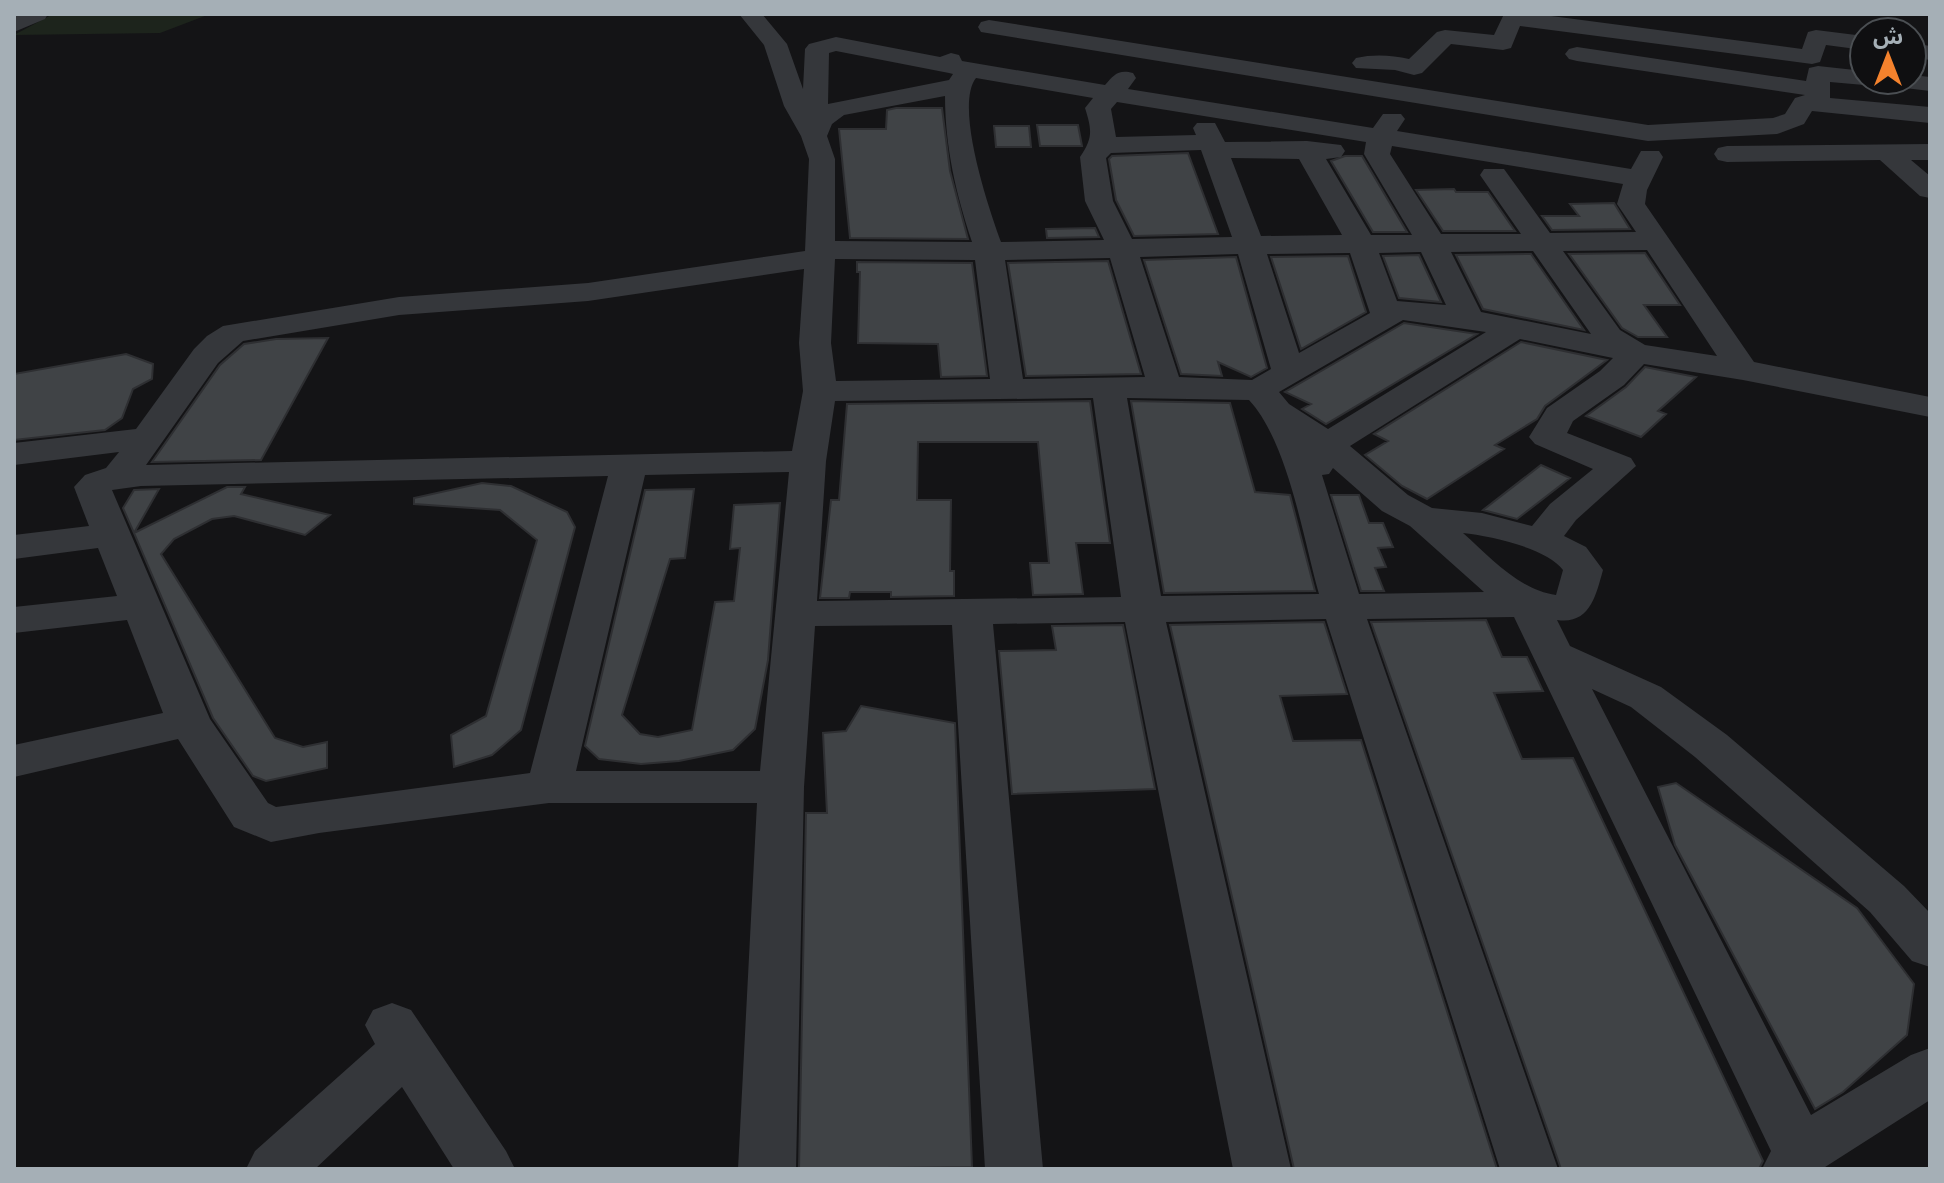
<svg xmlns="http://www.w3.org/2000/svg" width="1944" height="1183" viewBox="0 0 1944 1183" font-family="Cabin,'Noto Sans Arabic',sans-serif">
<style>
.green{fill:#1d241c}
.building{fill:#404346;stroke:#2e2f32;stroke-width:2}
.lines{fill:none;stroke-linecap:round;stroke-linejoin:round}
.minor{fill:#35373b;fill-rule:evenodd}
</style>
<rect width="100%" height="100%" fill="#141416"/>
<path class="green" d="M53 14H210L160 33 14 35Z"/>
<path class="building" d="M896 108H942L950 171 968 239 850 238 839 129H886L887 110Z
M1037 125H1078L1082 146H1040Z
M994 126H1029L1031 147H996Z
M1188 153 1218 234 1134 236 1116 200 1109 159 1112 156Z
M1345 156H1362L1407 232H1373L1331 161Z
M1454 189 1456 192H1488L1515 231H1443L1416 190Z
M1614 203 1630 229 1552 230 1542 216H1579L1570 204Z
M1095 228 1099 237 1047 238 1046 229Z
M1645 253 1680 305H1644L1667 337H1638L1622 328 1569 254Z
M1531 254 1584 330 1483 309 1456 255Z
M1419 255 1441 302 1399 298 1383 256Z
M1348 256 1366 312 1301 349 1271 257Z
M1236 257 1267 368 1251 377 1218 362 1222 376 1181 374 1144 260Z
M1108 261 1141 374 1026 376 1008 263Z
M857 262 972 263 987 376 941 377 938 344 858 343 860 272H857Z
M1404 323 1477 334 1326 424 1302 409 1311 404 1285 392Z
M328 338 261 460 152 462 220 365 244 344 276 339Z
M1521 342 1607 360 1545 406 1537 419 1495 445 1504 449 1427 499 1402 486 1365 455 1388 441 1374 434Z
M126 354 153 364 152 379 133 389 122 418 105 430 14 440V374Z
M1645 367 1696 377 1658 411 1666 414 1641 437 1586 416 1626 387Z
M1090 401 1110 543H1076L1083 594 1033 595 1030 563H1049L1038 442H918L917 500H951L950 571H954V596L891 597V592H850L849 598H820L831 500H839L847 404Z
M1131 401 1230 403 1255 492 1290 495 1315 591 1164 593Z
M1541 465 1570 478 1517 519 1483 510Z
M482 483 511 486 567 512 575 527 521 730 492 755 454 767 451 735 486 716 537 540 500 510 414 504V498Z
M227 487H245L241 494 330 515 305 535 234 516 212 519 174 539 161 554 275 738 303 747 327 742V768L266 781 253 776 213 718 134 533Z
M159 489 134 533 123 508 134 490Z
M694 489 685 558 670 559 622 715 640 734 658 737 692 730 715 602 734 601 740 548 730 549 734 505 780 503 768 660 755 729 733 750 679 761 641 764 599 759 585 746 645 490Z
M1331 495H1359L1369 523H1383L1393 547 1378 548 1386 567 1375 568 1384 591H1361Z
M1486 620 1502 657H1527L1543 691 1494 693 1522 759 1573 758 1763 1161 1759 1169H1561L1371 622Z
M1324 622 1347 694 1280 696 1293 741 1361 740 1497 1169H1294L1170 625Z
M1123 625 1155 789 1012 794 999 651 1056 650 1052 626Z
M861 706 955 723 972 1167 799 1169 806 813H827L823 733 846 731Z
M1676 783 1857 908 1914 984 1907 1035 1843 1092 1815 1109 1675 845 1658 787Z"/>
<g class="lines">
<path class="minor" d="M19 14H48L45 19 14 32V16Z
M739 14H762L787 44 803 89 805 49 809 44 836 37 940 57 951 53 959 55 962 61 1105 85C1114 75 1118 69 1133 73L1136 78 1128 89 1373 128 1383 114H1401L1405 119 1397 131 1631 169 1641 151H1659L1663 157 1647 190 1645 204 1754 362 1930 397V417L1743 380 1644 364 1624 385 1573 421 1567 433 1631 458 1636 466 1576 520 1564 536 1586 547 1603 570C1596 595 1590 625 1557 620L1570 646 1661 687 1727 735 1904 886 1930 913V967L1912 961 1870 912 1695 757 1631 707 1592 689 1811 1115 1911 1055 1930 1048V1100L1822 1169H1762L1771 1151 1514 617 1367 619 1558 1169H1500L1326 619 1166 622 1291 1169H1233L1125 622 993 624 1043 1169H985L952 625 815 626 804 787 796 1169H738L757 803H549L319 833 271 842 234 827 178 739 14 777V745L163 713 127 620 14 633V607L117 596 98 548 14 559V535L89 526 74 487 85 475 106 468 119 452 14 465V443L136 429 194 349 207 336 223 326 399 297 588 283 805 251 809 159 801 136 784 106 764 45ZM836 51 949 73 953 74 949 80 828 104 829 53ZM976 78 1093 98 1085 108C1092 130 1093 138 1080 157L1085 201 1104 240 1001 242C989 209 954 106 976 78ZM945 96C945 147 956 194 972 242L835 241V159L827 136 832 124 844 115ZM1117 102 1366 142 1364 154 1412 235H1371L1326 159 1341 157 1345 151 1341 145 1307 141 1225 142 1215 123H1197L1193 128 1196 135 1116 137 1111 109ZM1392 146 1623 184 1617 204 1636 232 1550 233 1504 169H1484L1480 175 1521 234H1441L1390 154ZM1201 150 1232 237 1132 239 1113 201 1106 158 1111 153ZM1231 158 1299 159 1342 235 1261 236ZM1647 250 1717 356 1645 345 1620 330 1563 251ZM1533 251 1591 334 1481 312 1451 252ZM1421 252 1446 305 1397 301 1379 253ZM1350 253 1370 313 1299 353 1267 254ZM1238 254 1271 369 1252 380 1179 377 1140 257ZM1110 258 1145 377 1023 379 1005 260ZM835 259 975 260 990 379 836 381 831 343ZM804 269 799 343 803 391 792 451 146 465 218 363 243 341 399 315 588 301ZM1403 320 1486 332 1328 429 1289 404 1279 392ZM1520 339 1613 358 1600 371 1547 408 1529 437 1535 444 1593 469 1550 504 1532 526 1482 513 1432 508 1408 495 1350 446ZM1093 398 1121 597 817 601 826 461 835 401ZM1127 398 1249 400C1288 442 1303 538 1319 594L1161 596ZM1333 468 1382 511 1410 526 1484 592 1359 594 1322 475 1329 474ZM789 472 760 771H576L645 475ZM608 476 530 773 276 807 268 803 210 719 112 490 141 486ZM1463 533C1490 536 1547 548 1563 570L1556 595C1519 590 1490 557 1463 533Z
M1504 14H1536L1802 49 1808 32 1816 30 1864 36V50L1826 45 1820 62 1812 64 1520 26 1511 48 1503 50 1451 44 1422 73 1414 75 1395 70 1356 68 1352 63 1356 58C1373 54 1392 55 1409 59L1437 32 1445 30 1494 35Z
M989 20 1648 125 1773 118 1785 114 1795 98 1805 95 1577 61 1569 59 1565 54 1569 49 1577 47 1806 81 1809 68 1818 66 1864 71V80H1875L1873 83 1864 85 1830 82V98L1930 107V123L1812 111 1804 124 1777 134 1648 141 981 32 978 27 981 22Z
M1912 43 1930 46V60L1912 57Z
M1912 75 1930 77V91L1880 85 1877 80H1912Z
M1930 144V160H1911L1930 176V198L1920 196 1880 160 1727 162 1718 160 1714 154 1718 148 1727 146Z
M392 1003 411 1010 506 1151 515 1169H454L402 1087 315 1169H246L255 1151 375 1044 365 1025 373 1010Z"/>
</g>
<rect width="1944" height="1183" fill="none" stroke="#a5afb6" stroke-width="32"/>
<g transform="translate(1888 56)"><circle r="38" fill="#0f0f11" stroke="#4b4f53" stroke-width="2"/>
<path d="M0-6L14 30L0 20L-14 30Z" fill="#f4822d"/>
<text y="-12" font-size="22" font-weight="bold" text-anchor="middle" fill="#a5afb6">ش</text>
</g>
</svg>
